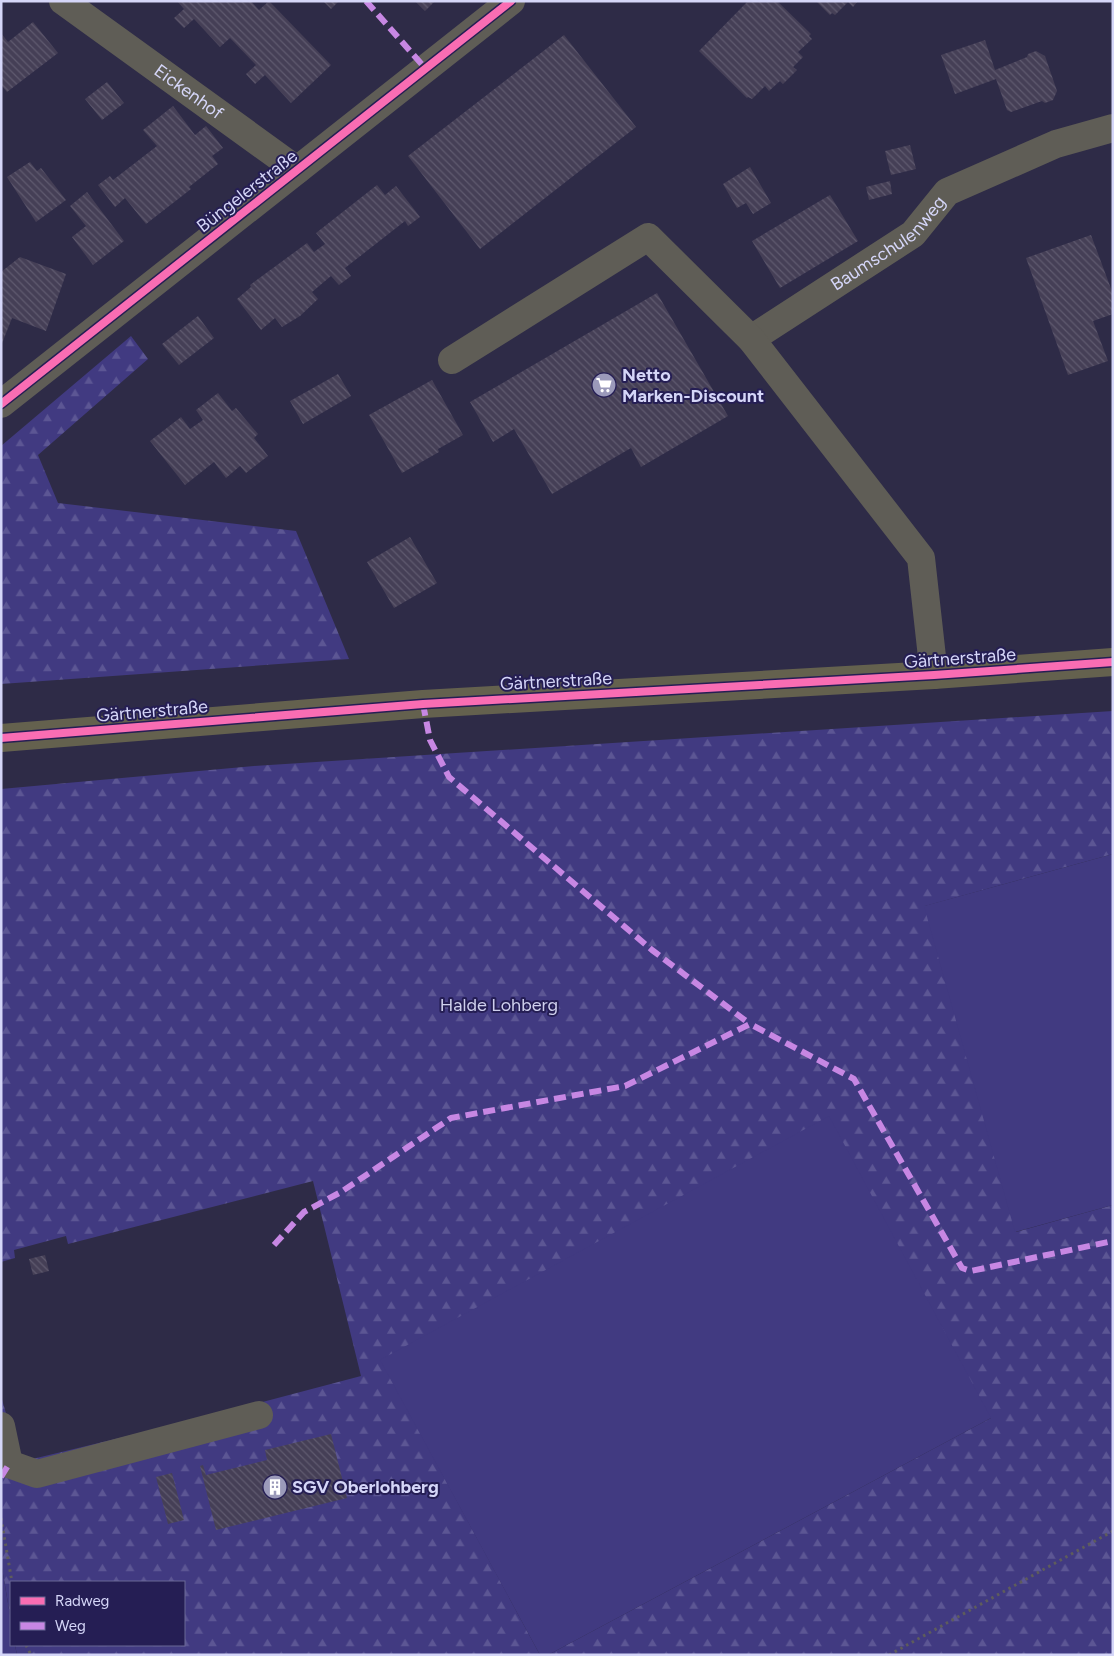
<svg xmlns="http://www.w3.org/2000/svg" width="1114" height="1656" viewBox="0 0 1114 1656" font-family="Figtree,sans-serif">
<style>
.forest{fill:url(#forest-firs)}
.green{fill:#413a81}
.building{fill:url(#building-back-hatch)}
.lines{fill:none;stroke-linecap:round;stroke-linejoin:round}
.path{stroke:#5e5c5c;stroke-width:3;stroke-dasharray:2.5 4;stroke-linecap:butt}
.minor{stroke:#5f5d56;stroke-width:28}
.major{stroke:#64614e;stroke-width:28}
.quiet{stroke:#c787e3;stroke-width:6;stroke-dasharray:12 6;stroke-linecap:butt}
.cycleway-casing{stroke:#251e54;stroke-width:11}
.cycleway{stroke:#f96db3;stroke-width:8}
.labels{text-anchor:middle;dominant-baseline:central;stroke-width:4;stroke-linejoin:round;paint-order:stroke}
.street-label{font-size:18px;fill:#d5d6f8;stroke:#251e54}
.poi-label{font-size:18px;font-weight:bold;fill:#d5d6f8;stroke:#251e54;text-anchor:start}
.park-label{font-size:18px;fill:#cfd0ed;stroke:#251e54}
</style>
<defs>
<pattern id="forest-firs" width="22" height="20" patternUnits="userSpaceOnUse" patternTransform="scale(1.25)"><rect width="22" height="20" fill="#413a81"/><path d="M5 1l3.5 6h-7zM16 11l3.5 6h-7z" fill="#5c5694"/></pattern>
<pattern id="building-back-hatch" width="6" height="6" patternUnits="userSpaceOnUse" patternTransform="scale(1.25)"><rect width="6" height="6" fill="#453f56"/><path d="M-1 5l2 2M0 0l6 6M5-1l2 2" fill="none" stroke="#5f5a6f"/></pattern>
</defs>
<rect width="100%" height="100%" fill="#2e2b47"/>
<path class="forest" d="M131 336 148 359 38 455 58 503 296 531 349 659 1 684V446Z
M1113 711V854L925 906 1016 1232 1113 1205V1655H548L991 1418 381 1360 540 1655H17L15 1645H184V1582H11V1621L1 1562V1396L20 1462 194 1420 361 1376 313 1181 68 1244 66 1236 14 1250 15 1258 1 1262V789L254 766Z"/>
<path class="green" d="M1113 854V1205L1015 1232 924 906Z
M829 1116 991 1418 548 1655H540L380 1360Z
M1 1562 11 1621V1645H15L17 1655H1Z"/>
<path class="building" d="M177 1H251L259 10 269 1 331 65 291 103 265 75 255 84 246 74 256 65 230 38 220 47 194 19 184 28 174 18 184 9Z
M323 1H339L331 9Z
M415 1H435L425 11Z
M748 1H777L811 34 809 36 812 39 798 52 803 57 793 67 797 70 783 84 780 81 769 91 765 86 752 99 748 97 747 98 699 51Z
M816 1H858L853 7 848 2 835 15 832 13 830 15Z
M33 22 58 53 7 92 1 85V33L8 42Z
M564 35 636 127 480 249 408 156Z
M985 40 995 70 1027 57 1028 54 1036 51 1045 56 1057 91 1053 100 1045 103 1042 101 1011 112 1007 110 996 79 955 94 941 55Z
M107 82 124 103 102 120 85 99Z
M173 106 195 135 206 126 223 148 212 156 218 164 189 187 191 189 146 224 125 198 115 207 98 185 110 176 113 180 157 146 143 130Z
M910 145 916 169 891 175 885 151Z
M30 162 37 171 41 168 66 200 36 222 7 177Z
M750 167 771 203 753 214 746 203 737 208 723 184Z
M890 181 892 194 869 200 866 187Z
M377 185 385 195 396 186 420 217 408 226 405 221 345 268 351 276 339 285 331 276 312 292 318 299 300 316 282 327 275 318 261 330 237 299 251 287 250 285 307 243 314 252 325 244 316 233Z
M87 192 124 241 93 265 72 237 86 226 70 206Z
M830 195 858 241 780 288 752 241Z
M1091 235 1113 294V314L1093 321 1108 361 1068 375 1026 258Z
M20 257 66 274 46 331 12 318 1 346V272Z
M657 293 728 416 641 467 631 448 552 494 514 429 493 442 470 402Z
M198 316 214 338 179 365 162 344Z
M338 374 351 396 303 424 290 401Z
M432 380 463 435 438 449 439 452 402 473 369 415Z
M218 393 232 411 236 408 258 434 254 438 268 456 246 473 240 466 226 478 214 462 185 485 150 441 181 417 190 429 203 420 196 410Z
M410 537 437 583 394 608 367 562Z
M45 1255 49 1271 33 1275 29 1259Z
M331 1434 347 1498 216 1530 200 1466 203 1465 206 1475 267 1460 265 1450Z
M172 1473 184 1520 168 1524 156 1477Z"/>
<g class="lines">
<path class="path" d="M1 1518 12 1582
M26 1645 31 1655
M889 1655 1113 1531"/>
<g class="minor">
<path id="s1" d="M63 1 297 170"/>
<path id="s2" d="M751 339 913 234 947 192 1056 144 1113 128"/>
<path d="M452 360 648 237 751 339 921 558 934 675"/>
<path d="M1 404 511 1"/>
<path d="M1 1426 9 1464 37 1474 259 1415"/>
</g>
<path class="major" d="M1 738 423 704 934 675 1113 662"/>
<path class="quiet" d="M366 1 425 68
M423 704 430 740 449 777 652 950 750 1024
M274 1245 304 1212 341 1192 451 1118 625 1086 750 1024 854 1079 962 1268 971 1271 1113 1241
M1 1477 9 1464"/>
<defs>
<path id="cycleway" d="M1 404 511 1
M1 738 423 704 934 675 1113 662"/>
</defs>
<use href="#cycleway" class="cycleway-casing"/>
<use href="#cycleway" class="cycleway"/>
</g>
<defs>
<symbol id="supermarket-disc" viewBox="-11 -11 22 22"><circle r="9.5" fill="#9b9aba" stroke="#251e54"/><path d="M-6-5.5h2.5l.6 2H6L4.5 2H-2.5L-4.4-4H-6ZM-1.5 3.2a1.3 1.3 0 1 0 .1 0ZM3 3.2a1.3 1.3 0 1 0 .1 0Z" fill="#fff"/></symbol>
<symbol id="building-disc" viewBox="-11 -11 22 22"><circle r="9.5" fill="#9b9aba" stroke="#251e54"/><path d="M-4-6H4V6H1V3H-1V6H-4ZM-2.5-4.3h1.7v1.8h-1.7ZM.8-4.3h1.7v1.8H.8ZM-2.5-1h1.7V.8h-1.7ZM.8-1h1.7V.8H.8Z" fill="#fff"/></symbol>
</defs>
<g fill-rule="evenodd">
<use href="#supermarket-disc" x="590" y="371" width="28" height="28"/>
<use href="#building-disc" x="261" y="1473" width="28" height="28"/>
</g>
<g class="labels">
<g class="street-label">
<text stroke="none"><textPath href="#s1" startOffset="155">Eickenhof</textPath></text>
<text transform="translate(247 191) rotate(-38)">Büngelerstraße</text>
<text stroke="none"><textPath href="#s2" startOffset="168">Baumschulenweg</textPath></text>
<text transform="translate(960 658) rotate(-4)">Gärtnerstraße</text>
<text transform="translate(556 681) rotate(-3)">Gärtnerstraße</text>
<text transform="translate(152 711) rotate(-5)">Gärtnerstraße</text>
</g>
<g class="poi-label">
<text x="622" y="375">Netto<tspan x="622" dy="21">Marken-Discount</tspan></text>
<text x="292" y="1487">SGV Oberlohberg</text>
</g>
<g class="park-label">
<text x="499" y="1005">Halde Lohberg</text>
</g>
</g>
<rect width="1114" height="1656" fill="none" stroke="#d5d6f8" stroke-width="5"/>
<rect x="10" y="1581" width="175" height="65" fill="#251e54" stroke="#6b6896"/>
<rect x="20" y="1597" width="25" height="8" fill="#f96db3" stroke="#6b6896"/>
<text x="55" y="1606" font-size="15" fill="#d5d6f8">Radweg</text>
<rect x="20" y="1622" width="25" height="8" fill="#c787e3" stroke="#6b6896"/>
<text x="55" y="1631" font-size="15" fill="#d5d6f8">Weg</text>
</svg>
